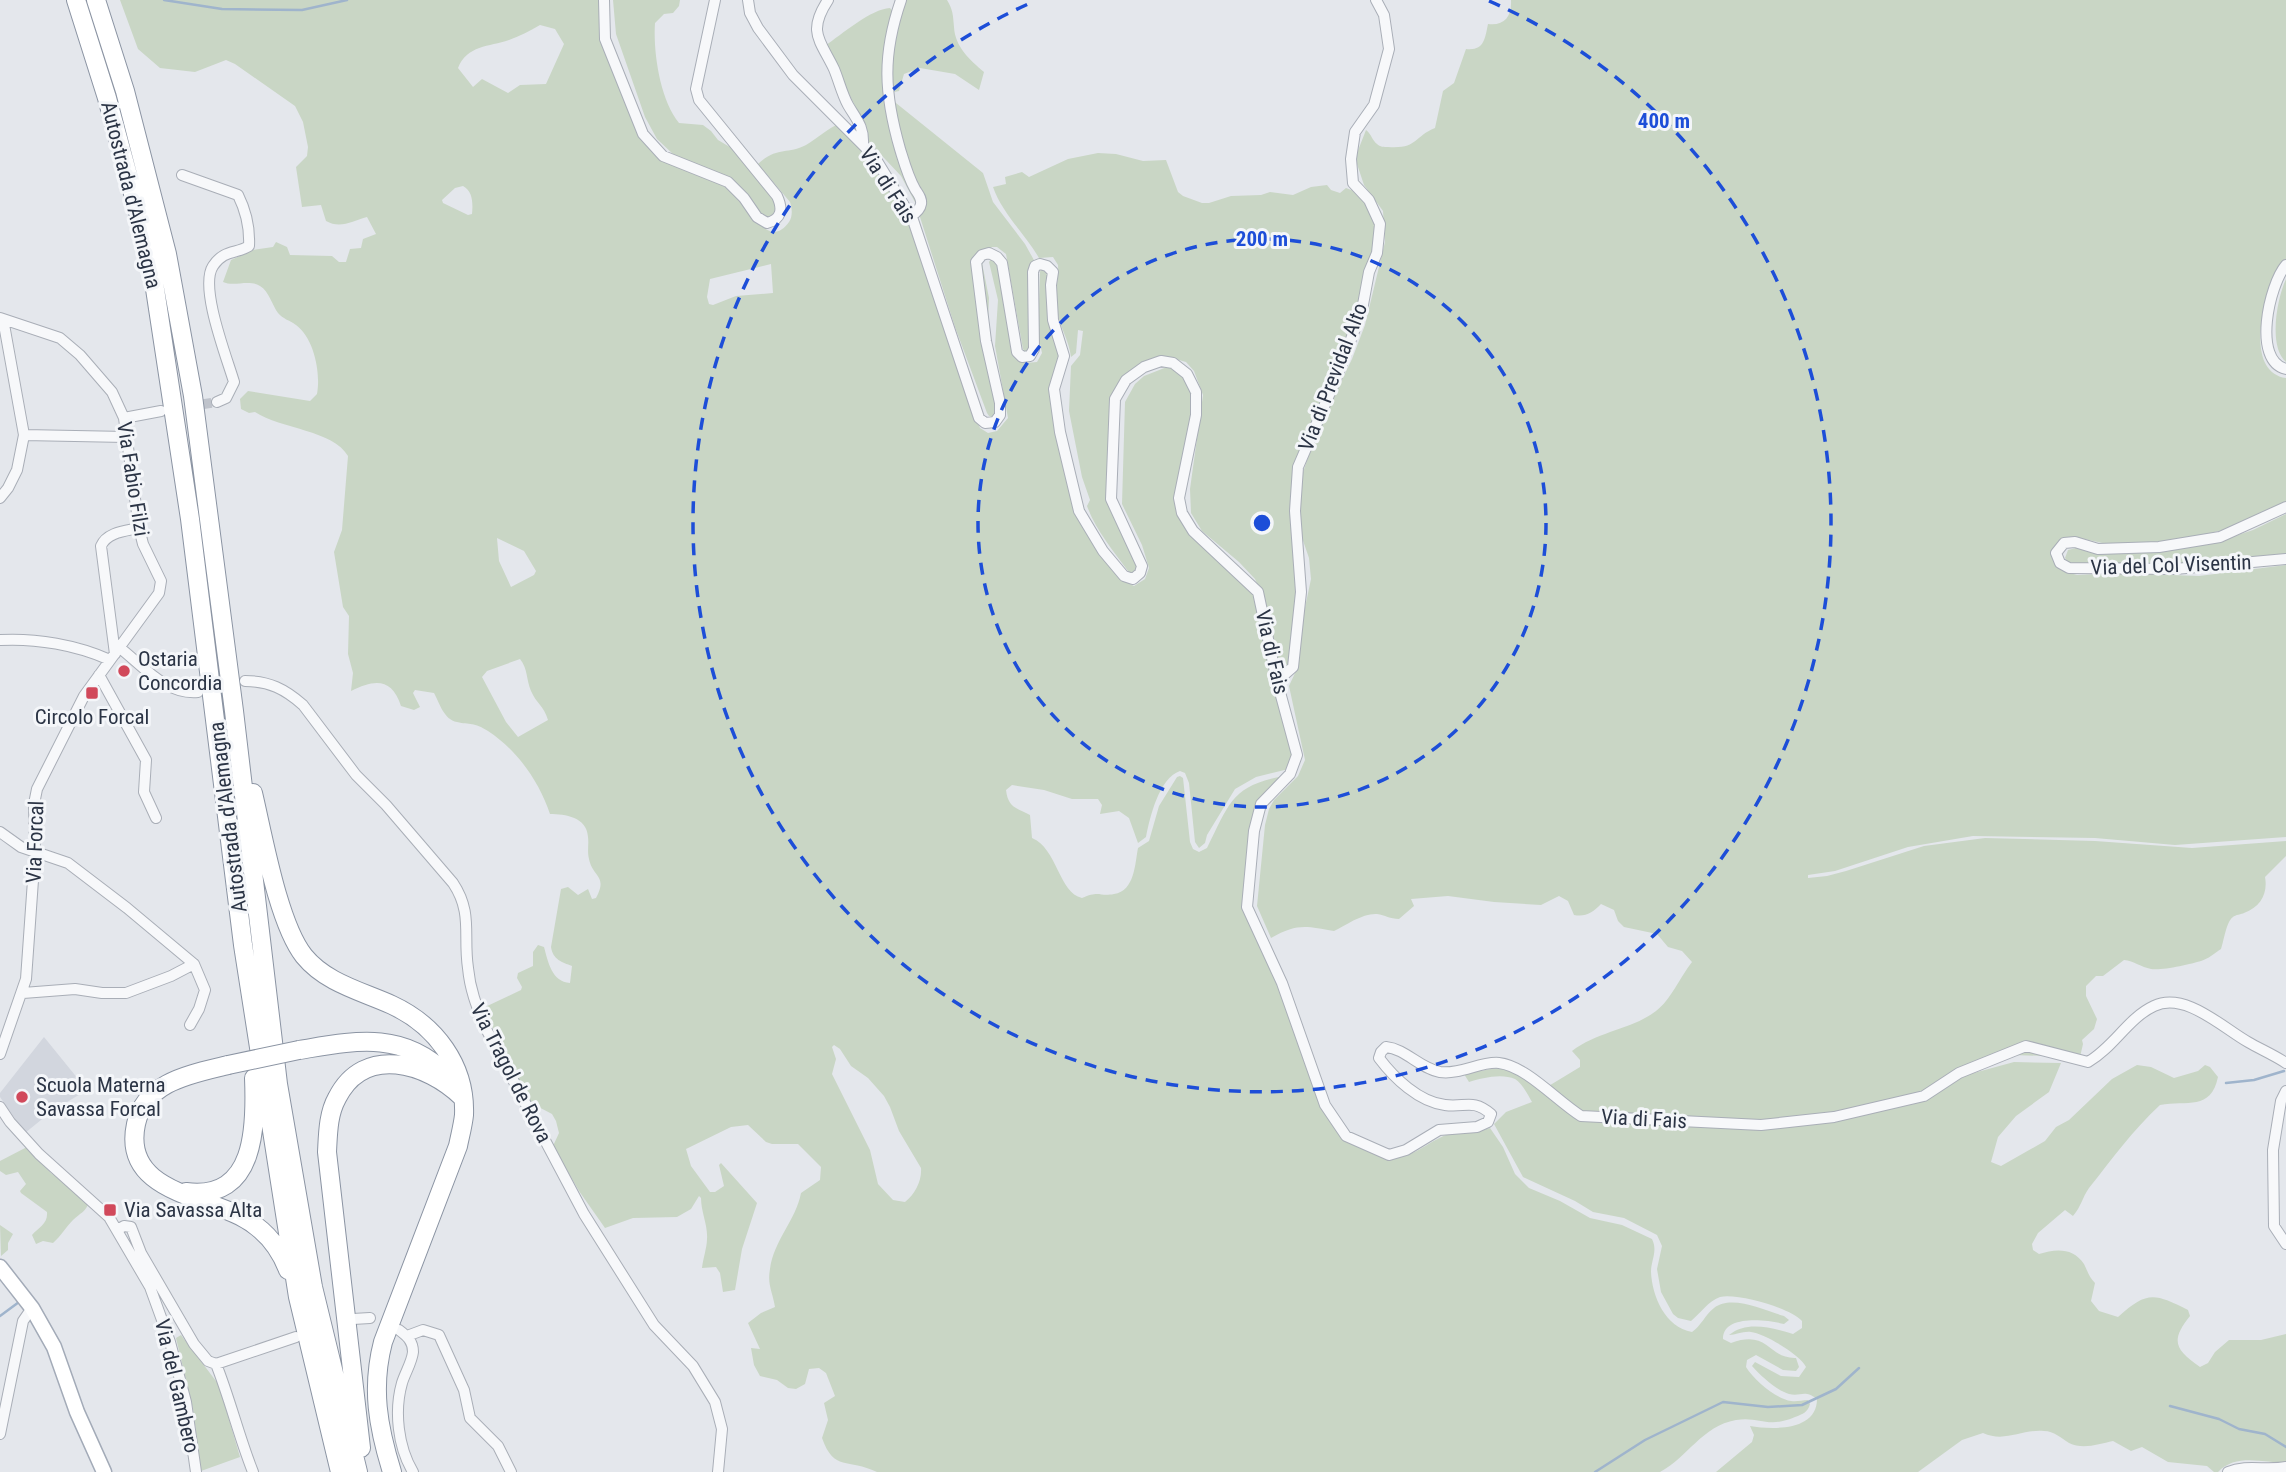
<svg xmlns="http://www.w3.org/2000/svg" width="2286" height="1472" viewBox="0 0 2286 1472" font-family="'Roboto Condensed',sans-serif">
<style>
.built{fill:#d2d6de}
.green{fill:#c9d6c5;fill-rule:evenodd}
.lines{fill:none;stroke-linecap:round;stroke-linejoin:round}
.stream{stroke:#9fb4cc;stroke-width:2.5}
.minor-tunnel{stroke:#bfc3cb;stroke-width:10;stroke-dasharray:10 5;stroke-linecap:butt}
.minor-casing{stroke:#a9aeb7;stroke-width:12}
.primary-casing{stroke:#a3abb8;stroke-width:17}
.motorway-casing{stroke:#8b94a3;stroke-width:20}
.minor{stroke:#f7f8fa;stroke-width:10}
.primary{stroke:#fff;stroke-width:14}
.motorway{stroke:#fff;stroke-width:18}
.motorway-bridge-casing{stroke:#8b94a3;stroke-width:20;stroke-linecap:butt}
.motorway-bridge{stroke:#fff;stroke-width:18}
.ring{fill:none;stroke:#1d4ed8;stroke-width:3.5;stroke-dasharray:12 9}
.poi-dot{fill:#d1495b;stroke:#f4f6f9;stroke-width:2.5}
.labels{text-anchor:middle;dominant-baseline:central;stroke-width:6;stroke-linejoin:round;paint-order:stroke}
.street-label{font-size:21px;fill:#2b3445;stroke:#f4f6f9}
.poi-label{font-size:21px;fill:#2b3445;stroke:#f4f6f9;text-anchor:start}
.centre{fill:#1d4ed8;stroke:#f4f6f9;stroke-width:3.5}
.ring-label{font-size:21px;text-anchor:middle;font-weight:bold;fill:#1d4ed8;stroke:#f4f6f9;stroke-width:6;stroke-linejoin:round;paint-order:stroke}
</style>
<rect width="100%" height="100%" fill="#e4e7ec"/>
<path class="built" d="M44 1037 87 1090 52 1111 25 1133 0 1097V1093Z"/>
<path class="green" d="M120 0H604C605 10 604 22 607 32 617 71 638 133 668 160 681 172 714 180 731 190 746 199 766 254 789 222 793 216 792 208 790 202L758 164C777 146 787 155 806 145 818 138 828 128 841 123L899 185 898 190 978 423 980 428 988 433 997 431 1008 418 995 346 998 300 989 262 991 259 997 258 1021 361 1026 363 1037 362 1042 353 1038 335 1040 272 1041 268 1048 269 1060 346 1056 384 1077 503 1117 571 1126 582 1134 586 1145 579 1149 568 1142 545 1122 504 1125 402 1135 384 1144 376 1167 367 1182 370 1195 391 1182 514 1255 595 1294 739 1293 768 1256 777 1235 789 1207 835 1205 843 1199 848 1195 842 1189 783 1185 773 1180 771C1159 778 1150 817 1146 837L1138 843 1129 818 1119 811 1100 814 1102 805 1098 799H1072L1044 790 1012 785 1006 790C1008 808 1017 808 1030 815L1032 838C1057 848 1059 893 1082 898 1100 890 1099 897 1114 894 1135 891 1135 863 1138 848L1149 841 1159 806 1177 777 1180 776 1183 778 1190 842 1193 849 1199 852 1207 848C1231 800 1232 785 1289 775L1262 806 1249 906 1335 1123 1389 1158C1412 1159 1426 1143 1446 1135 1460 1130 1476 1133 1490 1128L1503 1147 1515 1174 1529 1188 1560 1201 1590 1218 1622 1225 1652 1239C1658 1251 1651 1260 1651 1272 1652 1296 1665 1327 1692 1332 1701 1326 1705 1315 1714 1308 1732 1294 1765 1311 1784 1316L1789 1320 1784 1324C1768 1320 1723 1314 1723 1339L1731 1343C1769 1329 1768 1359 1796 1358L1799 1367 1796 1371 1783 1370 1756 1355 1747 1360 1746 1367C1754 1380 1776 1399 1791 1401 1797 1402 1802 1400 1808 1400L1810 1404C1808 1412 1803 1414 1795 1417 1767 1429 1760 1416 1736 1420 1702 1426 1688 1457 1660 1472H877C848 1458 834 1472 822 1438L828 1420 824 1403 835 1396 826 1373 819 1368 809 1369 805 1384 796 1389 788 1388 777 1380 760 1376 754 1365 751 1348 760 1349 748 1323 761 1313 775 1307C773 1293 767 1285 770 1269 774 1240 796 1220 801 1193L820 1180 821 1167 798 1144H772L766 1142 748 1125 731 1127 686 1149 691 1166 710 1192H715L724 1186 719 1165 721 1163 757 1203 742 1249 735 1290 723 1292 720 1273 716 1267 702 1268C703 1259 707 1247 707 1239 708 1225 701 1212 701 1198L699 1196 691 1209 677 1217 633 1218 605 1228 579 1191 553 1146 559 1133 556 1121 552 1114 529 1102 483 1008 521 990 522 987 517 978 518 973 533 966V952L538 945 544 947C548 962 552 982 570 983L572 966C562 962 553 960 551 947L561 889 568 887 578 895 588 889 592 899 596 898C608 875 593 878 589 859 587 851 589 844 588 837 587 817 565 814 550 814 539 781 517 750 488 731 474 722 470 725 457 722 444 720 439 702 434 693L415 690 413 693 420 707 414 710 401 706C392 678 375 679 351 691L353 673 348 654 349 616 343 607 334 552 342 530 348 456C333 430 281 429 255 412L249 413 241 409 240 399 248 391 310 401 317 394C321 373 314 338 296 325 289 320 283 319 278 313 272 305 269 291 260 286 249 279 234 287 223 282L231 260 253 250 273 247 276 242 287 247 290 255 332 256 339 262H346L350 249 361 248 363 239 376 234 367 217C353 221 340 229 326 221L321 205 302 207 296 167 307 156 308 147 303 122 295 106 235 64 226 60 195 72 160 68 138 49ZM540 25 555 29 564 44 546 84 520 85 508 93 482 79 473 87 458 68C467 45 489 47 509 40 520 36 530 31 540 25ZM463 186C473 191 473 204 472 214L468 215 443 203 442 200 455 188ZM771 264 773 293 736 296 713 305 709 304 707 297 710 279ZM497 538 524 551 536 571 534 575 511 587 499 561ZM520 659C528 669 526 679 531 691 536 703 544 706 548 720L518 737 506 722 482 677 487 671ZM834 1045 840 1049 851 1066 868 1078 884 1096 890 1107 899 1131 921 1168C922 1181 915 1194 905 1202L893 1200 878 1184 870 1150 832 1074 836 1059 832 1047Z
M613 0H680L679 6 673 13 664 14 655 23C653 52 660 100 679 123L703 125 711 131 718 140 740 153 780 202 773 222 760 214 747 194 738 185 674 155 657 139 645 117 616 34Z
M905 0H947C953 10 953 15 954 27 955 47 970 60 984 72L979 90 955 74 920 68 904 74 899 91 890 93 889 53Z
M1511 0H2286V259C2266 283 2240 371 2286 378V502L2223 530 2176 541 2107 544 2075 537 2067 539 2054 560 2057 567 2063 571 2077 575 2117 573 2199 576 2286 565V837L2175 845 2095 838 1973 836 1908 847 1835 871 1808 875V878L1827 876 1846 871 1924 846 1985 838 2095 841 2192 848 2286 841V856L2265 877C2268 893 2261 907 2244 913 2242 914 2235 915 2233 917 2226 922 2224 941 2221 949 2215 953 2208 959 2201 961 2191 964 2161 971 2151 969 2141 967 2134 961 2124 960L2103 976H2096L2086 986V996L2097 1019 2094 1029 2082 1040 2083 1044 2080 1057 2013 1055 1912 1097 1811 1117 1748 1120 1588 1113 1580 1111 1547 1087 1580 1067V1060L1572 1051C1598 1031 1631 1030 1656 1011 1671 1000 1680 977 1692 962L1682 951 1668 947 1657 934 1624 927 1618 921 1614 910 1601 904C1592 913 1586 917 1574 915L1568 901 1559 896 1541 905 1494 902 1448 896 1411 899 1414 906 1399 919C1390 919 1385 915 1377 914 1363 913 1346 925 1334 931 1306 926 1297 923 1271 938L1257 906 1265 825 1269 809 1274 800 1298 776 1305 760 1289 686 1295 673 1298 641 1311 579 1309 558 1298 526 1302 475 1317 431 1352 359 1365 325 1385 242 1383 211 1364 185 1357 164V153L1366 130C1372 135 1372 140 1377 144 1380 147 1384 147 1388 147 1418 149 1413 137 1435 128L1443 91 1454 83 1466 49C1484 51 1485 39 1488 24 1504 26 1512 17 1511 0Z
M890 8 894 13C887 36 883 57 883 81L917 197V206L901 176 869 142 867 130 825 46C842 34 871 9 890 8Z
M891 99 983 173 993 202 1025 244 1035 262 1032 346 1026 354 1023 349 1006 254 997 247H992L981 258 989 298 988 320 998 409 994 418 989 416 987 413 955 327 919 214Z
M1098 153 1116 154 1143 161 1166 160 1178 192 1183 196 1202 203H1209L1231 196 1261 195 1270 192 1293 195 1311 187 1327 185 1331 190 1340 193 1346 188 1362 194 1378 213 1373 269 1296 475 1305 577 1293 667 1284 671 1280 665 1264 600 1255 579 1239 562 1202 531 1191 513 1190 489 1203 395 1194 371 1186 362 1172 358 1163 359 1127 382 1117 408 1114 500 1141 569 1132 574 1128 571C1113 550 1096 531 1087 506L1090 500 1082 477 1069 411 1071 366 1080 355 1083 331 1078 330 1076 353 1071 357C1069 340 1059 326 1057 309 1054 294 1059 280 1058 265L1053 257 1039 258C1025 234 1002 213 993 187L1006 184 1005 177 1022 172 1029 177 1068 159Z
M2286 279V362C2268 347 2277 298 2286 279Z
M2286 514V554L2199 565 2077 564 2068 562 2065 558 2068 550 2076 548 2106 551 2220 541 2253 530Z
M2014 1062 2061 1063 2049 1092 2016 1116 1998 1137 1991 1162 2001 1166 2045 1141 2056 1127 2069 1120 2112 1079 2137 1065 2151 1067 2174 1078 2198 1071 2205 1065 2210 1067 2218 1077C2211 1111 2187 1100 2160 1105 2133 1130 2112 1159 2089 1188 2082 1198 2081 1207 2073 1216L2065 1210 2038 1233 2032 1244 2033 1250 2039 1254C2055 1249 2073 1247 2084 1264 2088 1272 2089 1277 2095 1283L2091 1301 2099 1311 2118 1317C2147 1291 2154 1293 2188 1310L2190 1316C2170 1341 2175 1349 2200 1367L2208 1363 2215 1352 2229 1340H2261L2286 1334V1463C2264 1463 2236 1453 2218 1472H2214L2207 1466 2168 1462 2142 1447 2131 1451 2113 1441C2099 1444 2083 1450 2069 1443 2061 1438 2054 1431 2044 1431 2022 1429 2005 1443 1983 1433L1962 1440 1918 1472H1716L1752 1442 1754 1435 1750 1426C1773 1430 1817 1431 1817 1399 1804 1389 1801 1397 1789 1394 1776 1390 1761 1376 1752 1366L1755 1362 1781 1376 1799 1377 1806 1367C1802 1356 1764 1333 1751 1332 1743 1331 1736 1335 1729 1335 1747 1320 1773 1328 1793 1334L1802 1328V1321C1790 1308 1738 1293 1720 1297 1708 1301 1700 1314 1691 1321L1678 1318 1673 1314 1661 1292 1657 1269 1662 1246 1657 1235 1624 1218 1593 1212 1575 1201 1523 1177 1494 1124 1506 1112 1532 1102C1528 1095 1522 1083 1515 1079 1502 1073 1481 1078 1469 1082L1464 1074 1496 1068 1512 1070 1533 1084 1565 1111 1587 1120 1748 1128 1812 1125 1914 1104 1932 1096 1959 1077Z
M27 1147 51 1173 89 1202C86 1212 80 1213 73 1220 66 1227 61 1236 53 1243L43 1241 36 1244 32 1235C39 1227 48 1224 47 1212L21 1193 20 1191 26 1184 18 1172 6 1175 0 1171V1161Z
M0 1225 13 1234 8 1243V1250L1 1256Z
M181 1335 219 1385 240 1457 201 1471 193 1409 176 1338Z"/>
<g class="lines">
<path class="stream" d="M164 0 222 9 302 10 347 0
M2226 1083 2254 1080 2284 1071
M0 1316 19 1302
M2170 1406 2219 1419 2239 1429 2265 1434 2286 1447
M1595 1472 1645 1440 1723 1402 1768 1407 1802 1405 1836 1389 1859 1368"/>
<path class="minor-tunnel" d="M172 409 217 402"/>
<defs>
<path id="minor" d="M604 0 605 39 643 134 663 156 728 182 744 198 757 217 767 223C782 219 783 209 777 196L699 100 696 89 715 0
M748 0 750 13 758 28 793 75 874 156 913 220 979 418 985 423 995 422 1000 415V403L986 341 976 262 982 255 989 253 997 257 1002 263 1017 352 1022 357 1030 356 1034 349 1033 272 1035 266 1040 264 1047 266 1053 272 1051 285 1053 320 1064 356 1054 389 1060 432 1079 511 1103 551 1124 576 1133 579 1140 573 1142 566 1111 499 1115 399 1126 380 1144 367 1161 361 1173 363 1187 374 1196 392V415L1179 498 1182 513 1193 531 1258 592 1277 681 1297 755 1290 774 1261 804 1254 831 1247 907 1282 983 1325 1105 1346 1136 1389 1155 1406 1150 1439 1130 1477 1127 1488 1122 1491 1114C1472 1098 1465 1108 1445 1105 1419 1102 1394 1078 1379 1058L1381 1052 1386 1047C1406 1049 1419 1068 1440 1072 1460 1075 1481 1061 1499 1063 1526 1066 1557 1101 1581 1116L1761 1125 1834 1117 1924 1096 1959 1073 2026 1046 2088 1062C2114 1047 2128 1018 2154 1006 2185 991 2223 1028 2248 1042 2260 1049 2274 1055 2286 1063
M828 0C807 32 820 40 834 69 839 81 842 94 848 105 856 119 864 126 863 144
M901 0C882 55 884 93 900 149 904 162 908 177 915 189 918 194 922 198 921 204 920 210 916 213 911 216
M182 175 238 195C246 211 250 227 249 246 237 254 224 249 213 266 199 287 227 358 234 382L226 398 217 402
M2286 265C2269 285 2252 361 2286 369
M0 318 60 338 80 355 112 392 124 418 139 528 143 544 161 581 159 593 84 696 37 789 34 804 35 852 26 979 0 1054
M124 418 161 411
M24 435 126 437
M0 498 8 488 17 470 24 435 3 319
M2286 507 2220 537 2159 547 2098 549 2075 542 2064 543 2056 553 2060 563 2069 568 2175 569 2286 559
M0 640C36 638 77 645 110 660
M120 648C143 666 166 695 198 692
M115 654 101 546C107 532 126 531 139 528
M99 675 146 760 144 792 156 818
M245 681C269 681 285 689 303 705L356 775 386 805 453 883C473 913 463 935 468 968 470 990 477 1007 485 1027L584 1214 654 1325 693 1366 715 1402 722 1429 718 1472
M1277 681 1293 667 1301 592 1295 511 1298 467 1338 374 1362 310 1369 272 1377 253 1380 224 1369 200 1353 183 1351 159 1355 132 1374 105 1389 49 1384 15 1376 0
M0 832 21 847 68 863 127 908 194 964 205 990 199 1009 190 1025
M23 993 75 989 102 993H126L171 976 194 964
M2286 1091 2281 1101 2273 1150 2274 1226 2286 1244
M0 1107 10 1122 39 1154 109 1217 150 1287 170 1342 186 1402 196 1472
M117 1230 124 1226 131 1227 141 1253 194 1344 208 1361 216 1364 296 1337
M353 1319 370 1318
M399 1330C407 1336 413 1341 413 1352 412 1362 405 1373 402 1383 394 1411 398 1447 413 1472
M407 1336 423 1330 439 1335 464 1390 470 1418 498 1446 511 1472
M216 1364C230 1399 239 1437 253 1472
M0 1434 23 1321 32 1308
M2228 1472C2247 1464 2266 1471 2286 1467"/>
<path id="primary" d="M0 1267 32 1308 54 1347 77 1412 104 1472"/>
<path id="motorway" d="M76 0 107 98 150 256 190 519 243 945 298 1297 340 1472
M96 0 125 91 167 254 193 396 234 711 278 1084 313 1287 358 1472
M253 793C263 835 278 923 304 956 326 983 361 991 392 1005 435 1025 466 1065 464 1115 463 1125 460 1136 458 1146L383 1342C371 1388 378 1427 392 1472
M299 1050C354 1041 402 1030 446 1074
M228 1065C192 1074 145 1081 136 1124 122 1189 198 1195 240 1216 262 1227 279 1246 288 1270
M186 1192C256 1201 256 1126 254 1078
M361 1448 327 1152C328 1134 328 1114 337 1098 364 1044 427 1063 462 1097"/>
</defs>
<use href="#minor" class="minor-casing"/>
<use href="#primary" class="primary-casing"/>
<use href="#motorway" class="motorway-casing"/>
<use href="#minor" class="minor"/>
<use href="#primary" class="primary"/>
<use href="#motorway" class="motorway"/>
<defs>
<path id="motorway-bridge" d="M228 1065 299 1050"/>
</defs>
<use href="#motorway-bridge" class="motorway-bridge-casing"/>
<use href="#motorway-bridge" class="motorway-bridge"/>
</g>
<g class="ring">
<circle cx="1262" cy="523" r="284"/>
<path d="M1489 1A569 569 0 1 1 1035 1"/>
</g>
<g class="poi-dot">
<circle cx="124" cy="671" r="7"/>
<rect x="85" y="686" width="14" height="14" rx="3.5"/>
<circle cx="22" cy="1097" r="7"/>
<rect x="103" y="1203" width="14" height="14" rx="3.5"/>
</g>
<g class="labels">
<g class="street-label">
<text transform="translate(888 185) rotate(57)">Via di Fais</text>
<text transform="translate(131 195) rotate(76)">Autostrada d'Alemagna</text>
<text transform="translate(1333 377) rotate(-69)">Via di Previdal Alto</text>
<text transform="translate(133 479) rotate(81)">Via Fabio Filzi</text>
<text transform="translate(2171 565) rotate(-2)">Via del Col Visentin</text>
<text transform="translate(1272 652) rotate(77)">Via di Fais</text>
<text transform="translate(228 817) rotate(-97)">Autostrada d'Alemagna</text>
<text transform="translate(35 842) rotate(-88)">Via Forcal</text>
<text transform="translate(511 1073) rotate(63)">Via Tragol de Rova</text>
<text transform="translate(1644 1119) rotate(3)">Via di Fais</text>
<text transform="translate(177 1386) rotate(77)">Via del Gambero</text>
</g>
<g class="poi-label">
<text x="138" y="659">Ostaria<tspan x="138" dy="24">Concordia</tspan></text>
<text x="92" y="717" text-anchor="middle">Circolo Forcal</text>
<text x="36" y="1085">Scuola Materna<tspan x="36" dy="24">Savassa Forcal</tspan></text>
<text x="124" y="1210">Via Savassa Alta</text>
</g>
</g>
<circle cx="1262" cy="523" r="10" class="centre"/>
<g class="ring-label">
<text x="1664" y="128">400 m</text>
<text x="1262" y="246">200 m</text>
</g>
</svg>
